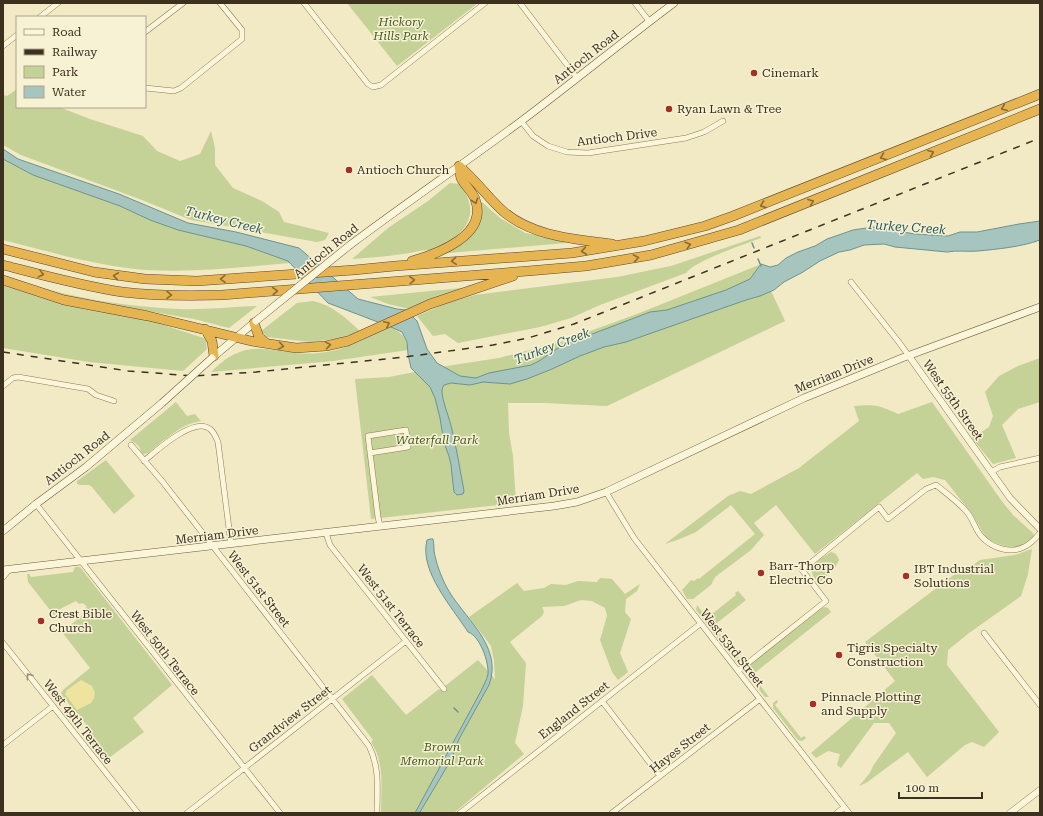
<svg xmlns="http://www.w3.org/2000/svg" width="1043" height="816" viewBox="0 0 1043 816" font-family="'Roboto Serif',serif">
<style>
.green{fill:#c4d197}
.sand{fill:#efe3a0}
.water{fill:#a7c5bf;stroke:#6c948e}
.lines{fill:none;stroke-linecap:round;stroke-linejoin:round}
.stream{stroke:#6c948e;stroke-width:1.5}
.minor-casing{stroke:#8e7b59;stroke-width:6}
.tertiary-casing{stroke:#8e7b59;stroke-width:7}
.secondary-casing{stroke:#705c3c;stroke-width:8}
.motorway-casing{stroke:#5c482d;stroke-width:10}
.minor{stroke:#fbf5d9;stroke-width:5}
.tertiary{stroke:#fbf5d9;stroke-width:6}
.secondary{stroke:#fbf5d9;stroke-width:7}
.motorway{stroke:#e6b450;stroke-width:9}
.rail{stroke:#3d301e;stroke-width:1.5;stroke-dasharray:7 7;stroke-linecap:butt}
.secondary-bridge-casing{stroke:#705c3c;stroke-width:8;stroke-linecap:butt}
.secondary-bridge{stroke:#fbf5d9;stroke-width:7}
.oneway{stroke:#896b34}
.oneway2{stroke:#9c927c}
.poi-dot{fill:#a23124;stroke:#f8f2d5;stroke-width:1.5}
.labels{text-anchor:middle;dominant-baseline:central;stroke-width:3;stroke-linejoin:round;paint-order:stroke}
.park-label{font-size:12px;font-style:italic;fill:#475b23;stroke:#f8f2d5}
.street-label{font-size:12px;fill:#3d301e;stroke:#f8f2d5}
.poi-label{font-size:12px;fill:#3d301e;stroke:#f8f2d5;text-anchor:start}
.water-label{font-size:13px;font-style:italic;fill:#2c5c5e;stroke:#f8f2d5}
</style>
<rect width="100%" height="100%" fill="#f2e9c5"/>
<path class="green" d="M347 3H478L397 66Z
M17 89V107H59L90 119 143 136 157 151 180 161 200 154 211 131 215 148V165L233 188 262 201 279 212 284 222 329 233 325 240 317 242 191 220 142 200 21 155 3 145V95L7 96Z
M3 159 33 175 120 206 150 220 178 230 246 246 288 261 290 263C243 267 194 273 146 270 97 266 50 252 3 240Z
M450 183 459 184C482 212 467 234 437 248 432 250 425 250 419 251 397 256 374 257 352 259L388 228 428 201Z
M482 202 500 218 525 233 561 239 566 243 448 253 464 242 480 203Z
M760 236 761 238C743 245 696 260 686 273L600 305 571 318 540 327 458 343 445 334 433 336 417 316 449 302 475 295 617 277 671 266Z
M759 265 785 321 607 406 544 403H508L509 433 513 456 516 503 371 519 355 379 389 377 440 367 499 358 560 342 637 314Z
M3 285 54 302 141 318 204 338 207 342 206 343 207 349 183 371 89 362 3 348Z
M461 288V290L430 299 409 309 388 304 370 297Z
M45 289C88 300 133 307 178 309 204 310 231 307 257 306L229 328 194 319 77 299Z
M313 301C332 305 346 318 360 331L341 338 311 342 267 337 261 331 297 303Z
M391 327C402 333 407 338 408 350L333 361 211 372C218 365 226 358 235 354 254 345 270 350 289 352 301 354 314 354 326 352 349 349 370 335 391 327Z
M1040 358V402L1018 409 1002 425 1016 458 993 464 972 438 989 427 993 416 985 392 999 376 1018 366Z
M176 402 187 416 195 414 201 421C180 424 164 441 148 453L141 455C141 447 138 444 130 440Z
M932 402 1001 500 1013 515 1033 533 1034 536 1029 542 1019 546 1009 547 998 544 987 539 972 514 945 480 933 477 923 479 917 473 815 554 776 505 754 523 764 535 751 550 715 577 711 585 693 599H687L682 590 691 580 694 581 698 578 699 579 755 534 731 505 696 532 680 539 665 544 728 496 740 491 751 494 799 468 859 421 854 406C875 404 879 405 898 414Z
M106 460 135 496 114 514 92 487 89 485H80L77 484V481Z
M1032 549 1028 574 1021 596 969 633 948 650 947 665 999 732 984 747 972 742 965 745 927 777 908 752 866 783 859 786 870 773 873 766 896 733 889 723H874L841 768 837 765 840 754 828 751 816 758 811 753 895 681 865 642 959 571 962 573 980 560 1015 555Z
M831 552C836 553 837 555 839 560 837 566 826 577 821 581H817C804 567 818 560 831 552Z
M75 567H80L172 685 133 718 144 732 106 760 85 734 89 731V728C80 716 70 706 61 694L63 690 90 668 62 632 85 613 84 609 87 607 83 603 79 604 76 601 58 610 59 613 58 614 54 615 28 582 27 574H29L31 577 73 572Z
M600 578 612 579 625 594 640 584 637 591 626 599 625 612 631 619 620 653 628 672 618 680 612 672 600 640 607 616 605 608 592 601 581 600 564 606 542 607 544 612 542 616 510 642 526 663 523 706 515 743 524 754 454 813H381C381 789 385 762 371 742L373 740 342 699 372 675 406 715 439 689 440 690 478 660 495 679 494 661 491 646 469 617 517 583 524 591 544 588 551 584 566 585 578 581 597 582Z
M738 591 746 600 713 626 739 658 743 656H744V660L740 663 736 662 696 610 697 605 707 618 736 595 735 593Z
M825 607 828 608 831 612 752 675 769 697H765L746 673 747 667 822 608Z
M777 700 778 702 775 705 801 738 804 736 806 738 802 741 798 740 773 708V703Z"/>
<path class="sand" d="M81 680 92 686 95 693 94 698 91 703 77 710 65 694 67 690Z"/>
<path class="water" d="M3 149 18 159 119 194 188 223 236 232 299 248 358 299 397 309 406 310 417 321 427 349 437 363 460 376 476 378 489 373 531 365 539 361 558 348 587 336 650 312 667 310 726 290 750 279 761 264 770 267 778 265 786 258 798 252 815 246 827 239 853 230 873 227 915 234 948 236 960 232H977L1019 224 1040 221V240C1021 247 998 249 978 251 967 252 957 250 947 252L895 247 884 244 864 245 850 250 839 252 820 261 803 272 784 282 774 290 760 296 746 300 626 342 604 347 580 356 552 369 527 379 510 384 483 382 470 385 451 383 444 385C443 386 442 389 442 391 442 401 450 419 452 430 457 450 460 470 464 491L463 494 457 495 454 492 451 465 449 456 444 443 440 418 435 398 430 387 411 368 408 354 407 342 402 332 391 327 328 303 288 261 246 246 178 230 150 220 120 206 33 175 3 159Z
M430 539H433C434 544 434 547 434 551 436 563 441 576 446 586 462 617 504 645 489 685L459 739 451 760 420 812 415 813 481 691C483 686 487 680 488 674 489 662 480 636 468 632 452 607 419 571 427 540Z"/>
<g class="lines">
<path class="stream" d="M752 243 754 248
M758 259 761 266
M454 708 458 712"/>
<defs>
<path id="minor" d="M304 3 368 84 373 87 381 85 485 3
M520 3 577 78
M635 3 649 21
M40 17 58 3
M145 32 183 3
M3 46 17 35
M145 88 174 91 181 88 242 39V30L220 3
M521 121 533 136 548 146 567 152 588 153 686 138 704 132 723 121
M851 282 898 341 909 356
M3 386 13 378 18 377 88 389 96 395 114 401
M131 445 162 481 369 746C380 768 377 789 377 813
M370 453 408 447 406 430 368 436 378 517 380 526
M144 461C156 451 194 416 210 429 214 432 216 437 218 442L231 544
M991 472 1000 467 1040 458
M606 492 634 538 849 813
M36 504 280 813
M326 533 330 545 444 689
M3 577 9 570
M984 633 1040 705
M3 643 138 813
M738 671 826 601 802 570 879 507 888 519 926 489 936 485C946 493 957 501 966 511 973 518 975 530 982 537 992 548 1010 554 1024 547 1031 544 1035 539 1040 533
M602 701 660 776
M3 745 53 706
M187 813 406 641
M460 813 700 624
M612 813 760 699
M837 813 844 807"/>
<path id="tertiary" d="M909 356 1010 498 1040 529
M1010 813 1040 790"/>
<path id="secondary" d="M350 245C406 203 463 164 520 122 572 83 622 42 674 3
M212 358 256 321
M3 531 36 504 86 467 162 403
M3 570 554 506 577 502 606 492 804 398 902 358 1040 307"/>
<path id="motorway" d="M459 166C476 180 488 198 504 212 534 237 575 239 612 244
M3 249 94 272 145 279 197 281 354 270 395 266 572 253 644 241 705 226 733 216 1040 94
M412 261C437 254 489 235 475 199 472 191 465 186 461 178 460 175 460 170 459 166
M3 265C42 275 82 286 122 292 155 296 188 296 222 295L528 271 586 266 651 255 739 230 1040 109
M3 280 64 300 148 316 251 341 296 348 326 346 348 341 430 304 513 276
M254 323 259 337 266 343
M205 329 212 341 214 356"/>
</defs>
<use href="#minor" class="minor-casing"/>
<use href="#tertiary" class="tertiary-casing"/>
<use href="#secondary" class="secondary-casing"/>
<use href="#motorway" class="motorway-casing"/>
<use href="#minor" class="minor"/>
<use href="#tertiary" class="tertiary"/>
<use href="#secondary" class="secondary"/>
<use href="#motorway" class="motorway"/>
<path class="rail" d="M3 352 128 371 194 376 256 372 405 357 493 345 528 338 574 324 637 299 1040 138"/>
<defs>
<path id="secondary-bridge" d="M256 321 350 245
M162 403 212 358"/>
</defs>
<use href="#secondary-bridge" class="secondary-bridge-casing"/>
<use href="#secondary-bridge" class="secondary-bridge"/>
</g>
<defs><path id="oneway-chevron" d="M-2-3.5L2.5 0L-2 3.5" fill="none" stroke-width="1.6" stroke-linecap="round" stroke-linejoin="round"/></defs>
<g class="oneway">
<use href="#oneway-chevron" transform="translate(1004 108) rotate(158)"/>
<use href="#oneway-chevron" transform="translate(931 153) rotate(-22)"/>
<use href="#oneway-chevron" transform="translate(883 157) rotate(158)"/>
<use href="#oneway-chevron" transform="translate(475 201) rotate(72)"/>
<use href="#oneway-chevron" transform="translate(811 202) rotate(-22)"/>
<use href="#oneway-chevron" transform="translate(763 205) rotate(158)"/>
<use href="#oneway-chevron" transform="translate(688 245) rotate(-16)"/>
<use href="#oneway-chevron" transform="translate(584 251) rotate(172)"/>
<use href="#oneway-chevron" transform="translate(636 258) rotate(-10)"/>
<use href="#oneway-chevron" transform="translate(454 261) rotate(176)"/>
<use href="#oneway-chevron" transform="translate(41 274) rotate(14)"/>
<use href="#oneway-chevron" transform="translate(116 276) rotate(-172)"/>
<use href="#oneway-chevron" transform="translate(223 279) rotate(177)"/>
<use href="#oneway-chevron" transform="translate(412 280) rotate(-4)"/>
<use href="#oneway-chevron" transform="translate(275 291) rotate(-4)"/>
<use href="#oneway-chevron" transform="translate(169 295) rotate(2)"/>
<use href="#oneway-chevron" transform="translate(387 324) rotate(-25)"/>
<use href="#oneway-chevron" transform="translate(328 345) rotate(-9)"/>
<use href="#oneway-chevron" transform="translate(281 346) rotate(9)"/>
</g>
<use class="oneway2" href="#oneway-chevron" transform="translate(29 676) rotate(-128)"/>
<g class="poi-dot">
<circle cx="754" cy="73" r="4"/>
<circle cx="669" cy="109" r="4"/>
<circle cx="349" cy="170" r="4"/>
<circle cx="761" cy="573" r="4"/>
<circle cx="906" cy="576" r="4"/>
<circle cx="41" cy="621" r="4"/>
<circle cx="839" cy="655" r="4"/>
<circle cx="813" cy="704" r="4"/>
</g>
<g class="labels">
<g class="park-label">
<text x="401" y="22">Hickory<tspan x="401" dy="14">Hills Park</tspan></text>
<text x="437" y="440">Waterfall Park</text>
<text x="442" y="747">Brown<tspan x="442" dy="14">Memorial Park</tspan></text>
</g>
<g class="street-label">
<text transform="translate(586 57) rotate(-38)">Antioch Road</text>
<text transform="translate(617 137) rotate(-7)">Antioch Drive</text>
<text transform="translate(326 251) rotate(-39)">Antioch Road</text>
<text transform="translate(834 374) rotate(-22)">Merriam Drive</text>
<text transform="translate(953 400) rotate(55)">West 55th Street</text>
<text transform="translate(77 458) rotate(-38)">Antioch Road</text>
<text transform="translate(538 495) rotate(-9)">Merriam Drive</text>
<text transform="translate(217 535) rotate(-7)">Merriam Drive</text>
<text transform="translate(259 589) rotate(52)">West 51st Street</text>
<text transform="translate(391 606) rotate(52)">West 51st Terrace</text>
<text transform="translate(732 648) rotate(52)">West 53rd Street</text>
<text transform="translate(165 653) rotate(52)">West 50th Terrace</text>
<text transform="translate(574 710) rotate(-38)">England Street</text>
<text transform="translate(290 719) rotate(-38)">Grandview Street</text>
<text transform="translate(78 722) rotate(52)">West 49th Terrace</text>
<text transform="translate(680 748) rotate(-38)">Hayes Street</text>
</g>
<g class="poi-label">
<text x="762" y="73">Cinemark</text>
<text x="677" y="109">Ryan Lawn &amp; Tree</text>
<text x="357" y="170">Antioch Church</text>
<text x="769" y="566">Barr-Thorp<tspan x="769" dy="14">Electric Co</tspan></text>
<text x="914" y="569">IBT Industrial<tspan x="914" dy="14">Solutions</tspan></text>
<text x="49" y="614">Crest Bible<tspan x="49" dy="14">Church</tspan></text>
<text x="847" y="648">Tigris Specialty<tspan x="847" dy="14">Construction</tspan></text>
<text x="821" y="697">Pinnacle Plotting<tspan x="821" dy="14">and Supply</tspan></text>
</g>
<g class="water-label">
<text transform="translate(224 220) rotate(14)">Turkey Creek</text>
<text transform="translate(906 227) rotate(4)">Turkey Creek</text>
<text transform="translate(552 346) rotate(-21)">Turkey Creek</text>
</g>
</g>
<rect width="1043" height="816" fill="none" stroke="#3d301e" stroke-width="8"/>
<rect x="16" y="16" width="130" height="92" fill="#f8f2d5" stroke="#ada48c"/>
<rect x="24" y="29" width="20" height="6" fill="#fbf5d9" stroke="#ada48c"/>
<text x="52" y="36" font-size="12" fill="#3d301e">Road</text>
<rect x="24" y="49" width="20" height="6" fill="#3d301e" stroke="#ada48c"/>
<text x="52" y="56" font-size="12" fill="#3d301e">Railway</text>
<rect x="24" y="66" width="20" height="12" fill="#c4d197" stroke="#ada48c"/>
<text x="52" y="76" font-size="12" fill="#3d301e">Park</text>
<rect x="24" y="86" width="20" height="12" fill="#a7c5bf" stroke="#ada48c"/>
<text x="52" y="96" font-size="12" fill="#3d301e">Water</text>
<path d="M899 792v6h83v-6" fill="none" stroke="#3d301e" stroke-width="2"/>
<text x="905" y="792" font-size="12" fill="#3d301e" stroke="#f8f2d5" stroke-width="3" paint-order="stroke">100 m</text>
</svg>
